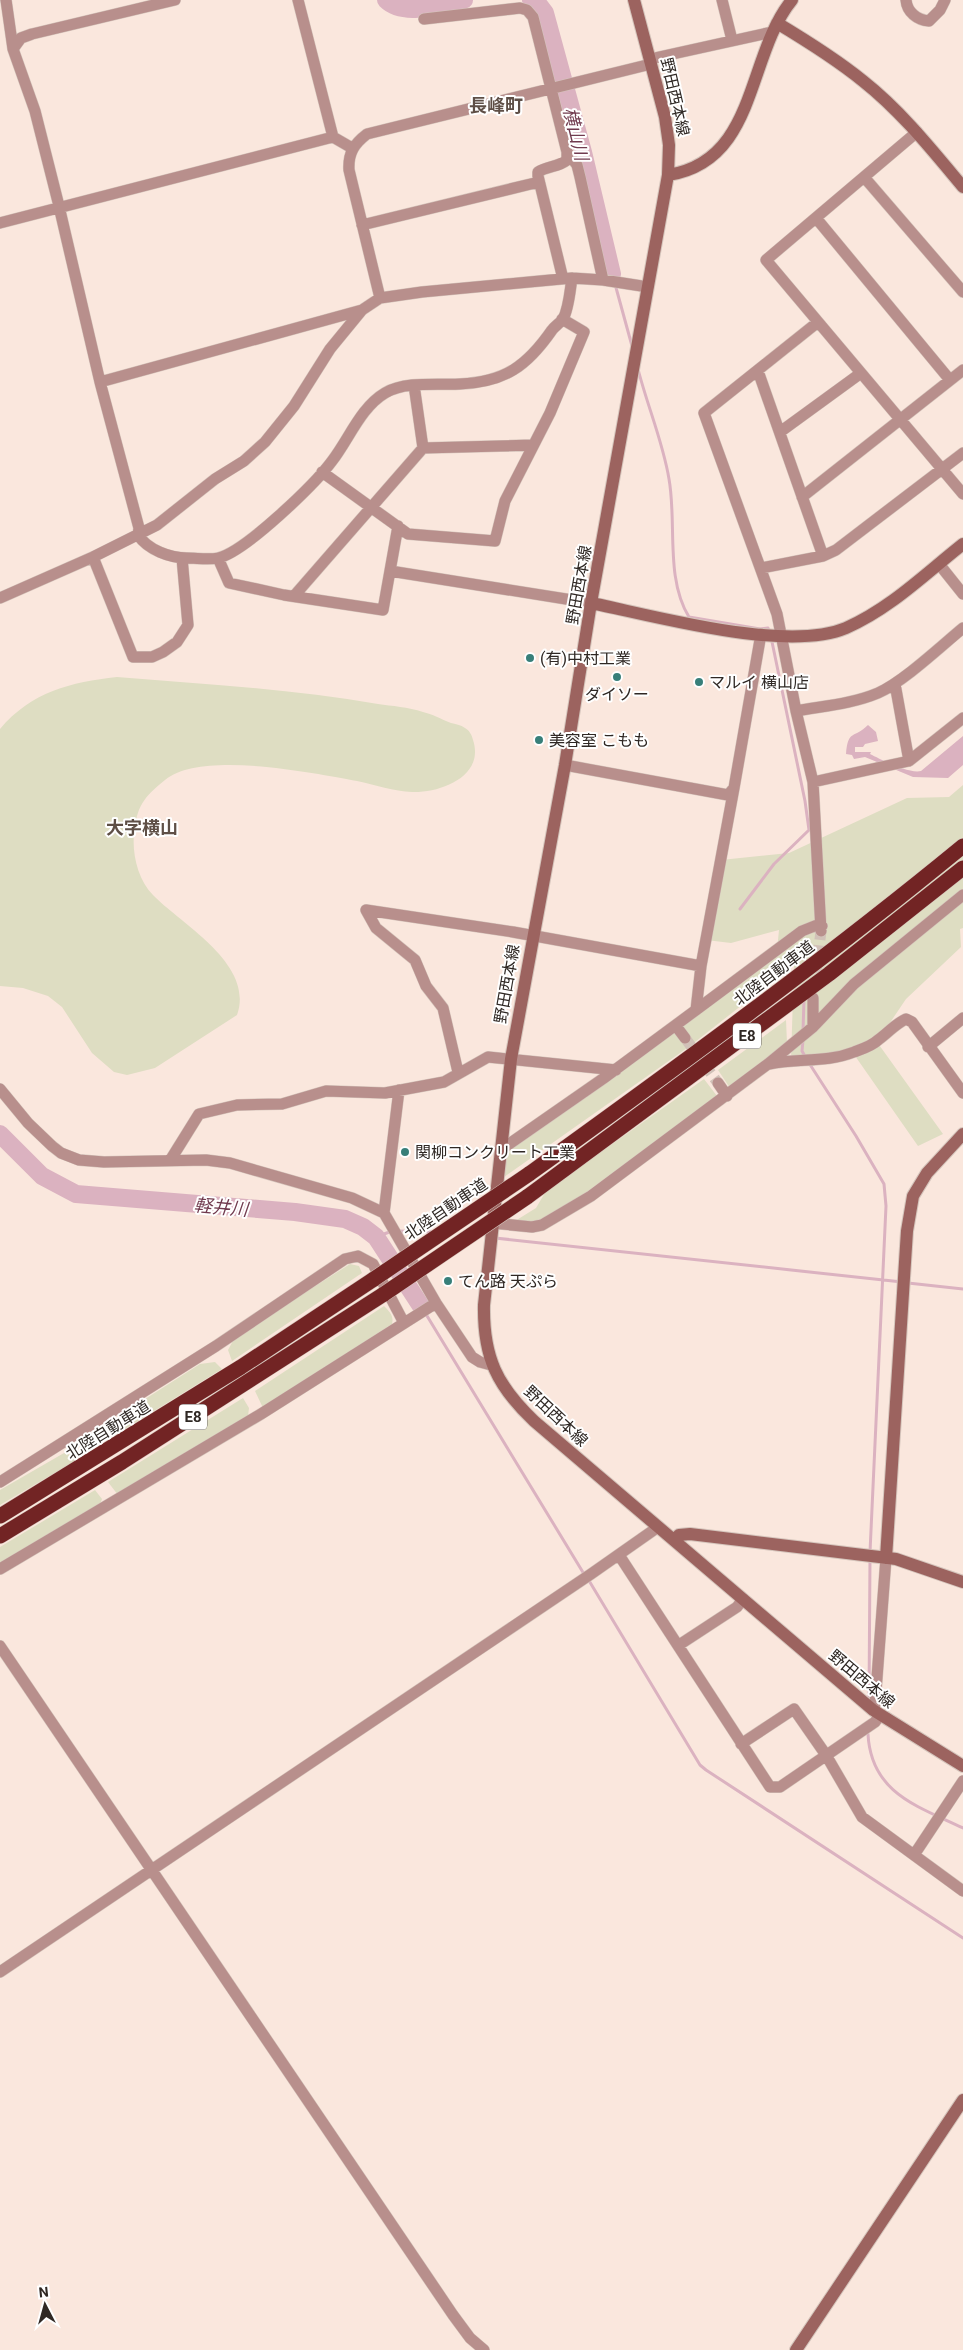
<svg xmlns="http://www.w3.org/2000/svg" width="963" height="2350" viewBox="0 0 963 2350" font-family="Roboto,'Noto Sans JP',sans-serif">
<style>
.green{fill:#deddc2}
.water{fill:#dbb2c0}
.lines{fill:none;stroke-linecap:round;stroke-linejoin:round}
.stream{stroke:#dbb2c0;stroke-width:3}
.river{stroke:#dbb2c0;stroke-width:18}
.street-tunnel{stroke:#d1c1b8;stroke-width:11;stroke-dasharray:11 5.5;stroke-linecap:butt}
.street-casing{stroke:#d5c5bc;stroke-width:12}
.secondary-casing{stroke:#d5c5bc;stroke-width:14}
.highway-casing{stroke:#d5c5bc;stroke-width:16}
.street{stroke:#b88f8c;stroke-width:11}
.secondary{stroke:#9c635f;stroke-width:12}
.highway{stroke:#722424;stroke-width:15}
.highway-bridge-casing{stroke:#d5c5bc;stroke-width:16;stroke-linecap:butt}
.highway-bridge{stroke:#722424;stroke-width:15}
.poi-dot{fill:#387f79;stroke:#fff;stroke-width:2}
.labels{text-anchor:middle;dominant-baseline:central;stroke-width:4;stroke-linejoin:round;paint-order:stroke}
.shield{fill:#fff;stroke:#6d6866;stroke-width:1}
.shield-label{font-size:15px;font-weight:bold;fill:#2f2824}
.street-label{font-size:16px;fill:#2f2824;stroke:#fff}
.poi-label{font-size:16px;fill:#2f2824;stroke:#fff;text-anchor:start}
.neighbourhood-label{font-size:18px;font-weight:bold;fill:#5e4f46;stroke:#fff}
.water-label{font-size:18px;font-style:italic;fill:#713b4f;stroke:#fff}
</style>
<rect width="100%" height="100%" fill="#fae7dd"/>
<path class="green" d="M117 677C204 684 292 689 378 704 392 706 408 707 423 712 432 714 441 719 451 723 455 724 461 725 465 728 469 730 472 735 473 740 485 776 441 793 412 792 394 791 375 785 357 781 313 773 201 750 165 780 143 798 137 806 134 834 132 854 138 880 153 895 182 925 255 964 237 1015L155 1068 127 1075 114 1072 92 1053 62 1007 48 996 23 988 0 986V729C31 692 71 682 117 677Z
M963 785V928L960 929 961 947 906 999 877 1042 943 1134 918 1146 853 1053 791 1060 794 964 690 1046 497 1182 502 1149 777 950 779 930 731 943 706 940 721 860 789 853 907 798 949 797Z
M786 1020 787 1043 730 1088 718 1070Z
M704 1079 717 1096 588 1191 548 1217 530 1222 515 1221 536 1208 546 1191Z
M350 1264 359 1266 362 1273 232 1361 228 1350 235 1337Z
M384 1306C390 1312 394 1316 392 1324L263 1408 255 1391Z
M215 1362 222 1369 86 1453 81 1442 84 1438 200 1364Z
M243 1398 249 1408 248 1416 118 1495 108 1482Z
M64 1453 74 1456 75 1461 0 1505V1490Z
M95 1490 102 1499 100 1504 0 1563V1547Z"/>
<path class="water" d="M868 725 876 732 878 741 865 744 863 747H855V752H871L870 754C882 760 909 774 921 771L963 736V765L948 778 913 777 865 757 854 759 852 755 846 754C848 729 854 739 868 725Z"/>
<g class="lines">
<path class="stream" d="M615 284 632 346
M638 369C647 405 663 442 669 479 677 523 665 578 689 617L760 629 768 628 769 631
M740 909 774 864 809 830 805 801 771 637
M803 1031 804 1000
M803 1040 802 1051 806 1058
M809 1063 856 1136 884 1184 886 1206 870 1552
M398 1231 434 1232
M376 1237 392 1231
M495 1238 902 1282
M908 1283 963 1289
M421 1306 584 1574
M588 1579 700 1765 706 1770 963 1938
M869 1700 870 1558
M868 1734C871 1793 917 1806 963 1828"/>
<path class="river" d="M386 0C404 18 442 4 464 0
M531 0 539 5 545 13 583 152 612 274
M0 1134 42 1176 76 1194 295 1212 345 1219 363 1227 376 1237 421 1306"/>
<path class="street-tunnel" d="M814 989 821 931
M685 1038 718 1083"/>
<defs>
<path id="street" d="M6 0 13 49 35 111 58 202 100 382 139 528 138 535C148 550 170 558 187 558 197 558 209 560 218 558 245 552 315 484 332 461 349 439 361 407 385 393 405 381 437 385 460 384 505 382 527 366 552 330 555 326 560 323 563 319 569 308 570 290 572 278
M298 0 333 137 352 148
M722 0 732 40
M906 0C907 12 917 20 929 21L940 10 945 0
M424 19 520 8 527 10 533 17 567 152V160C559 167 547 166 538 172V176L563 279
M13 49 21 38 32 34 175 0
M650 59 772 32
M917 132 766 260 963 494
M567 152 577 165 580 177 603 280
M864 177 963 292
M816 218 950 380
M0 223 333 137
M362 225 539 182
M380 298 349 170C348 153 354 144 367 134L651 64
M818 322 704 413 777 614 796 711C823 706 852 704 878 693 903 682 940 647 963 628
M758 371 823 556
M100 382 362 310
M414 385 423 448
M780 432 861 373
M322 472 408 534 495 541 505 501 550 413 584 332 562 319
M802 497 963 370
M93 557 133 657H152L163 652 177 642 188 625 182 558
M218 558 229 583 284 595 383 610 398 526
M939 564 963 594
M761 568 823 556 836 550 963 453
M390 571 591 603
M294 596 423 448 533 445
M0 598 93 557 157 525 215 479 244 461 265 442 294 406 330 349 362 310 380 298 422 292 572 278 603 280 648 287
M895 684 909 761 963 718
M796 711 813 782 821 931
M565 765 728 795 734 788 761 634
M813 782 909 761
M366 910 513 932 701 966
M366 910 376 928 415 960 426 986 443 1008 458 1072
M696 1010 802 931 817 925 822 926
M676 1026 685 1038
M813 1027V998
M928 1047 963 1018
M769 1064C799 1058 826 1063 854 1052 862 1049 872 1046 878 1040 888 1033 895 1024 906 1019L912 1022 963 1093
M718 1083 727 1096
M0 1089 28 1123 52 1146 61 1153 79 1160 104 1162 206 1160 230 1163 352 1198 384 1213 436 1303 472 1357 480 1362 491 1365
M502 1149 604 1078 696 1010 701 966 734 788
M171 1159 199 1114 237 1105 282 1104 326 1091 385 1093 444 1082 488 1057 616 1070
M384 1213 399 1090
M492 1223 532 1227 542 1225 591 1196 768 1064 813 1027 854 984 963 895
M0 1482 216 1346 345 1259 358 1256 373 1264 404 1323
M619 1555 770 1787H780L875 1722 880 1715
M0 1569 261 1414 436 1303
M679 1645 737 1607 743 1599
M0 1646 453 2315 470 2338 484 2350
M873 1710 875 1704 886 1558
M741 1744 794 1709 826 1755 862 1817 963 1891
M914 1855 963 1781
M0 1972 591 1574 658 1527"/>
<path id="secondary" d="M634 0 665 117 669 145 668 175 591 603 565 765 511 1059 484 1305C483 1357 497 1386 534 1421L873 1710 963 1766
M777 23C807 41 836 59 863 81 901 111 932 150 963 187
M668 175C758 161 746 56 792 0
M591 603C655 616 787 653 846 628 891 608 925 574 963 544
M674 1540 679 1535 690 1534 896 1559 963 1582
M886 1558 907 1231 913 1196 927 1173 963 1134
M796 2350 963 2100"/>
<path id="highway" d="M529 1174C676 1068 823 961 963 846
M527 1197 829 974 963 868
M0 1516 241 1367 374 1279
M0 1536 122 1462 384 1294"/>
</defs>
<use href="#street" class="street-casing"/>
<use href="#secondary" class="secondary-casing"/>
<use href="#highway" class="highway-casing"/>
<use href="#street" class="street"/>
<use href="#secondary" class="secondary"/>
<use href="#highway" class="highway"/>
<defs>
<path id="highway-bridge" d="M374 1279 529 1174
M384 1294 527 1197"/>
</defs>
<use href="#highway-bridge" class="highway-bridge-casing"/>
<use href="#highway-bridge" class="highway-bridge"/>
</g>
<g class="poi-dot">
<circle cx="530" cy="658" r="5"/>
<circle cx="617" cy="677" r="5"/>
<circle cx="699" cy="682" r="5"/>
<circle cx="539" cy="740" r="5"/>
<circle cx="405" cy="1152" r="5"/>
<circle cx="448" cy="1281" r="5"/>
</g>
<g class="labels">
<g class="shield">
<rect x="733" y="1023.5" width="28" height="25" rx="4"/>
<rect x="179" y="1404.5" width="28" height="25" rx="4"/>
</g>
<g class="shield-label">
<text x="747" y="1036">E8</text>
<text x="193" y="1417">E8</text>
</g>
<g class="street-label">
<text transform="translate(675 97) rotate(77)">野田西本線</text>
<text transform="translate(579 585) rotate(-80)">野田西本線</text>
<text transform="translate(774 973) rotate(-37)">北陸自動車道</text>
<text transform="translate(507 984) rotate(-80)">野田西本線</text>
<text transform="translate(446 1209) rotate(-34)">北陸自動車道</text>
<text transform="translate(556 1416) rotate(43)">野田西本線</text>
<text transform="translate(108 1430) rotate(-32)">北陸自動車道</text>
<text transform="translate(862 1679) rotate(40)">野田西本線</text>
</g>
<g class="poi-label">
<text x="540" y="658">(有)中村工業</text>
<text x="709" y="682">マルイ 横山店</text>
<text x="617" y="694" text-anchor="middle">ダイソー</text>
<text x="549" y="740">美容室 こもも</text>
<text x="415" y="1152">関柳コンクリート工業</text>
<text x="458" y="1281">てん路 天ぷら</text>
</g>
<g class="neighbourhood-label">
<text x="496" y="105">長峰町</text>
<text x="142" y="827">大字横山</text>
</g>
<g class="water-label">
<text transform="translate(576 134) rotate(76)">横山川</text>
<text transform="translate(221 1207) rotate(5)">軽井川</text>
</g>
</g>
<g transform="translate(45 2305) rotate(354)" stroke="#ffffff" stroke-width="4" paint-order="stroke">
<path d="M0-4L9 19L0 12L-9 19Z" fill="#2f2824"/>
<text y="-8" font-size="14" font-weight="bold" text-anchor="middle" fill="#2f2824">N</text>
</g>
</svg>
